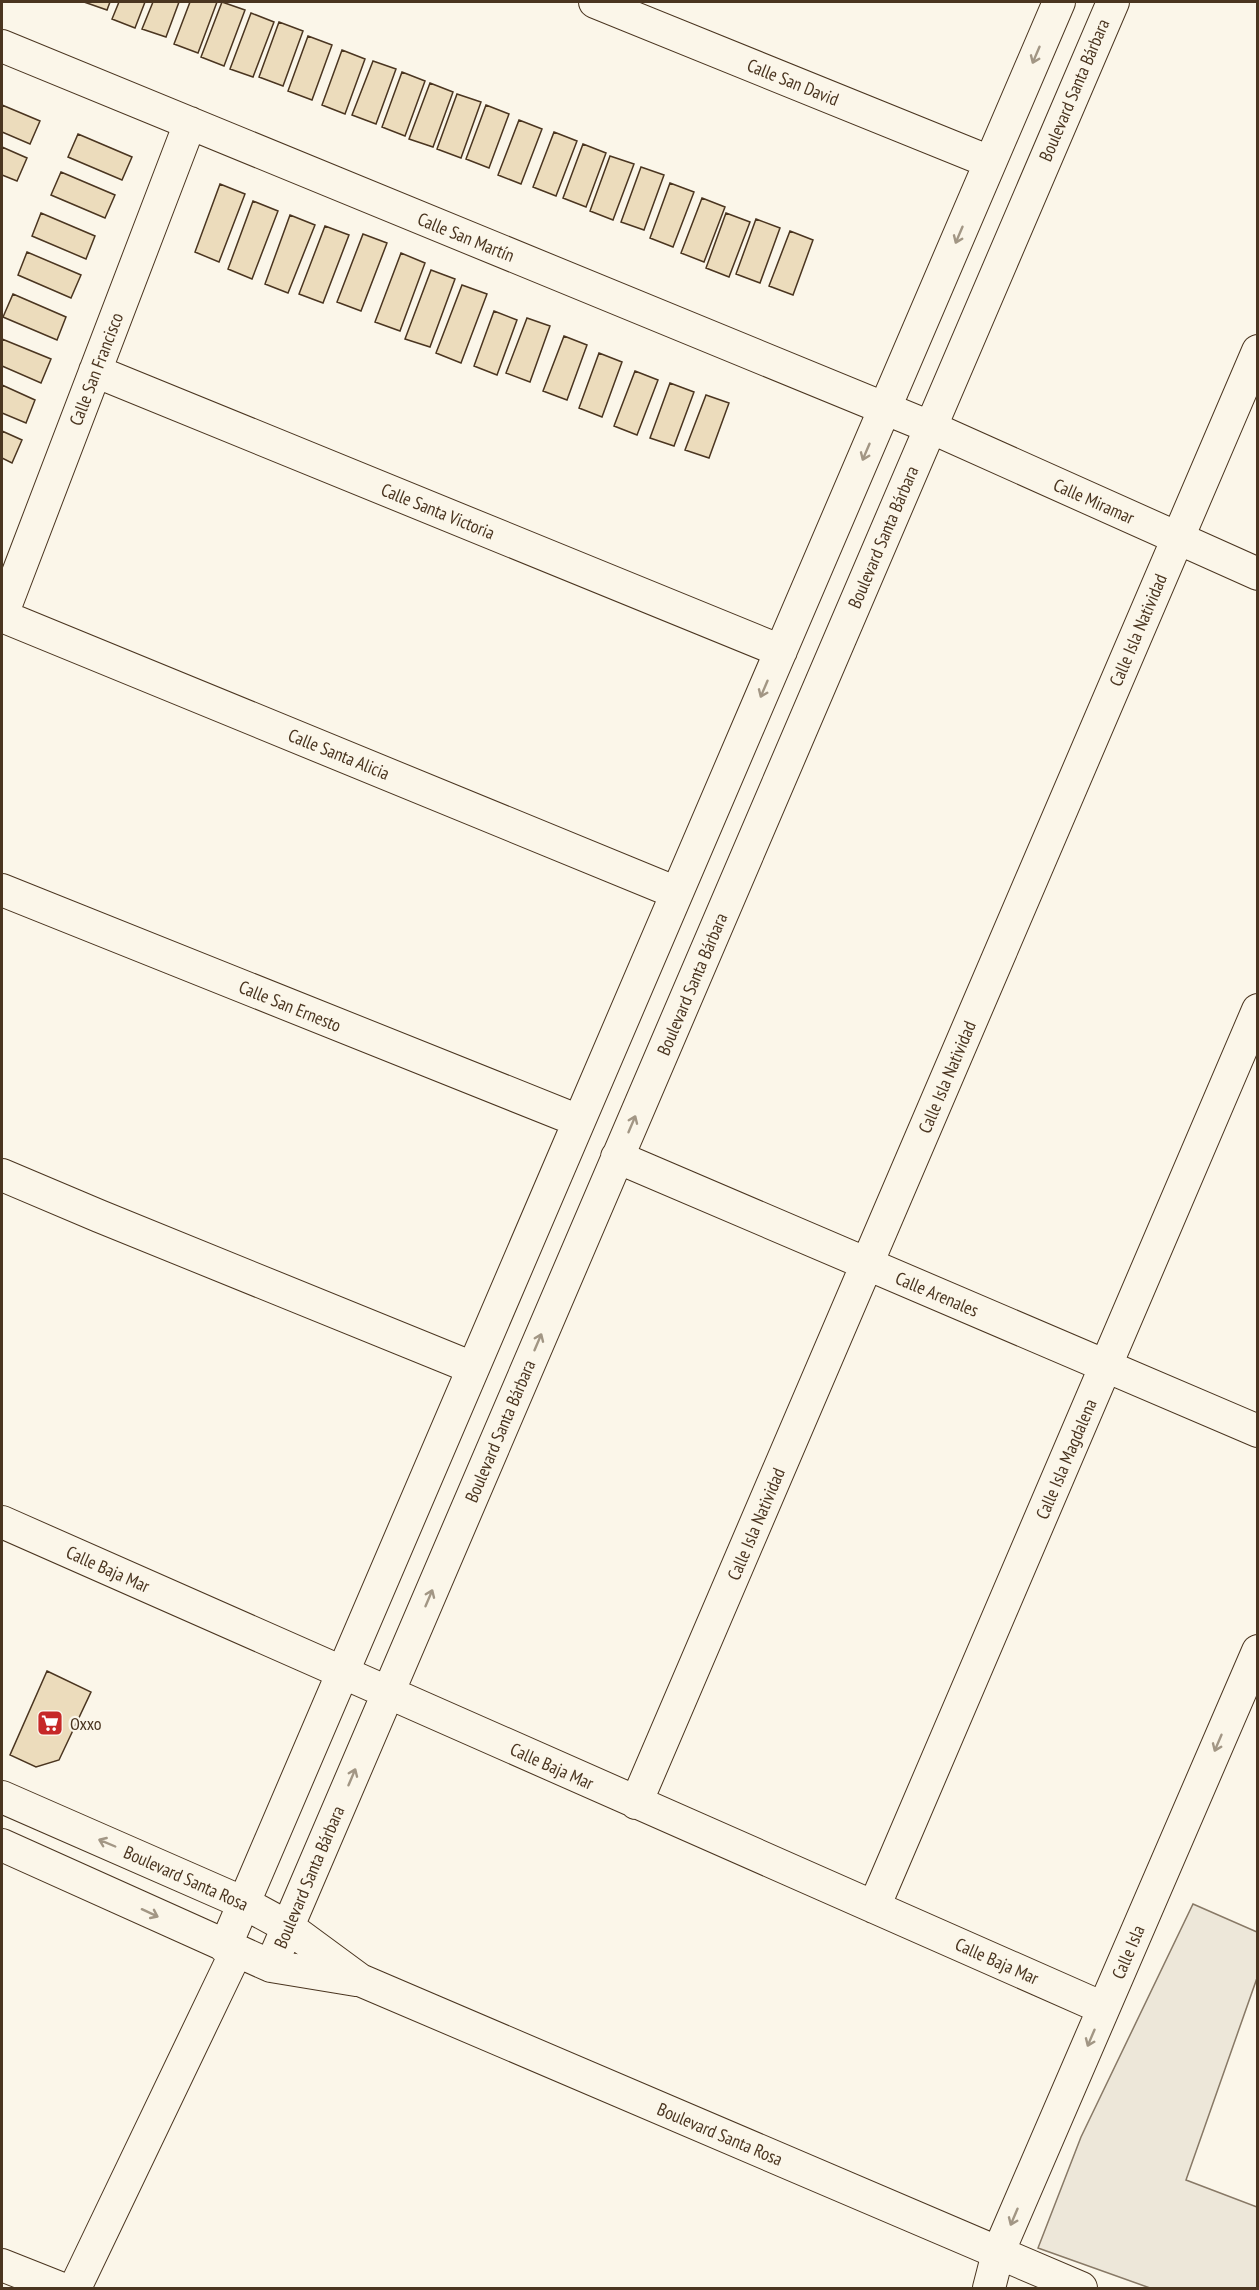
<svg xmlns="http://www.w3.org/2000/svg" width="1259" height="2290" viewBox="0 0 1259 2290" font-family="'PT Sans Narrow',sans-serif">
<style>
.parking{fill:#ede7d9;stroke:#887966;stroke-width:1.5}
.building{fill:#ecdcbc;stroke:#4a3520;stroke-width:1.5}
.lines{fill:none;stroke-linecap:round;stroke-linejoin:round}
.minor-casing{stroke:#4a3520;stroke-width:34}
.minor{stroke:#fbf6e9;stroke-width:32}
.oneway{stroke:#a29684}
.labels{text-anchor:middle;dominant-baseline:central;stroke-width:4.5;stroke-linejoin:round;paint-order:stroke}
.street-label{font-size:18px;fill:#4a3520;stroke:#fbf6e9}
.poi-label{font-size:18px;fill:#4a3520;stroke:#fbf6e9;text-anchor:start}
</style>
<rect width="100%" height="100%" fill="#fbf6e9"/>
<path class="parking" d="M1193 1904 1257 1932V1978L1186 2180 1257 2207V2288H1150L1038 2248 1081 2137Z"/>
<path class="building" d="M84 2H110L107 10Z
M119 2H145L135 28 112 19Z
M153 2H179L166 37 142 29Z
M190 2H217L198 53 174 44Z
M222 2 245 10 224 66 201 57Z
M251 13 274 22 253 77 230 69Z
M279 22 303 31 283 86 259 77Z
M308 36 332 45 312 100 288 91Z
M342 50 365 59 345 114 322 105Z
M373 61 396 69 376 124 352 115Z
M402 72 425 81 405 136 382 127Z
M430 83 453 92 433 147 409 139Z
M457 94 481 102 461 158 437 149Z
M2 105 40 121 30 144 2 132Z
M486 105 509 114 489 168 466 159Z
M519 120 542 129 521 184 498 175Z
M554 132 577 141 556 196 533 187Z
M78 134 132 157 122 180 68 157Z
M583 144 606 153 586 207 563 198Z
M2 147 27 158 17 181 2 175Z
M610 156 634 164 613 220 590 211Z
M641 167 664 175 644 230 621 222Z
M61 172 115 195 105 218 51 195Z
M670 183 694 192 673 247 650 238Z
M220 184 245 194 219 262 195 252Z
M702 198 725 207 704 262 681 253Z
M253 201 278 211 252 279 228 269Z
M41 213 95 236 86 259 32 236Z
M726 213 750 222 729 277 706 268Z
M290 215 315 225 288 293 265 284Z
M756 219 780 228 760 283 736 274Z
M325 226 349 235 323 303 299 294Z
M790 231 813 240 793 295 769 286Z
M363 234 387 243 361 311 337 302Z
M27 252 81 275 71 298 18 275Z
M401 253 425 263 400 331 375 322Z
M431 270 455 279 430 347 405 339Z
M462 285 487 294 461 363 436 353Z
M13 294 66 317 57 340 3 317Z
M494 311 517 320 497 375 474 366Z
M527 318 550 326 530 382 506 373Z
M564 336 587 345 567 400 543 391Z
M2 339 51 359 41 383 2 366Z
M599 353 622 362 602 417 579 408Z
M635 371 658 380 637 435 614 426Z
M670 383 694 392 674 446 650 438Z
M2 385 35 400 26 423 2 413Z
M706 395 729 403 709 458 685 450Z
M2 431 22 440 12 463 2 458Z
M47 1671 91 1692 59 1760 36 1767 10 1755Z"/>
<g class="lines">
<defs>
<path id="minor" d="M595 2 990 162
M2 46 930 427 1258 574
M95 371 781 651
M2 615 190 123
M2 616 677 893
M2 890 579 1121
M617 1157 1258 1431
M2 1175 99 1216 473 1368
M2 1522 1103 2008
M2 1797 244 1903 288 1927 360 1980 1081 2288
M636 1803 1258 351
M2 1845 271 1966 356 1980
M874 1907 1258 1010
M225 1947 1059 2
M271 1966 1113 2
M2 2265 60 2288
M75 2288 236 1952
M989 2288 998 2253 1258 1651"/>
</defs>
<use href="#minor" class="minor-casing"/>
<use href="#minor" class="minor"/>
</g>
<defs><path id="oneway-shaft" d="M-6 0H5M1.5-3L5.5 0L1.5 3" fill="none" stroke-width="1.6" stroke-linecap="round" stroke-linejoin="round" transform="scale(1.5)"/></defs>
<g class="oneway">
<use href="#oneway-shaft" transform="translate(1036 55) rotate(113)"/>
<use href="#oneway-shaft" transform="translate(959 235) rotate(113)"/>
<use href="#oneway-shaft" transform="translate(866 452) rotate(113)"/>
<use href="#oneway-shaft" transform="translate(764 689) rotate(113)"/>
<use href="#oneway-shaft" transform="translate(632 1124) rotate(-67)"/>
<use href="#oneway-shaft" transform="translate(538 1342) rotate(-67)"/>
<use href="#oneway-shaft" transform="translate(429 1598) rotate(-67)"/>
<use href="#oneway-shaft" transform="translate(1218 1743) rotate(113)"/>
<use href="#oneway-shaft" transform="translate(352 1777) rotate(-67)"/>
<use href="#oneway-shaft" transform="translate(107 1843) rotate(-157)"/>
<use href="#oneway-shaft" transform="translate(150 1913) rotate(25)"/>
<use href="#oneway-shaft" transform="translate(1091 2038) rotate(113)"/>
<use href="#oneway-shaft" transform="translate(1014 2217) rotate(113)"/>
</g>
<defs>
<symbol id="supermarket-square" viewBox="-11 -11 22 22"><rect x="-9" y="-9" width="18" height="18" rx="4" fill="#c62828" stroke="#fbf6e9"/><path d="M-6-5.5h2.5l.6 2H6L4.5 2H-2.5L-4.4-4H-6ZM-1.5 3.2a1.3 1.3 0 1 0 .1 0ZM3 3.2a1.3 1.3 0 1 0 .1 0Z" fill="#fff"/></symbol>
</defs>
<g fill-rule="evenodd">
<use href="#supermarket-square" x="35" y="1708" width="30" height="30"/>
</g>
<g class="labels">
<g class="street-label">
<text transform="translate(793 82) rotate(22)">Calle San David</text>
<text transform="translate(1074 90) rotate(-67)">Boulevard Santa Bárbara</text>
<text transform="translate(466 237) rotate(22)">Calle San Martín</text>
<text transform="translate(96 369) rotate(-69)">Calle San Francisco</text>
<text transform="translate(1094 501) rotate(24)">Calle Miramar</text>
<text transform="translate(438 511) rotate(22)">Calle Santa Victoria</text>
<text transform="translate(883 537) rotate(-67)">Boulevard Santa Bárbara</text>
<text transform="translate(1138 630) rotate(-67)">Calle Isla Natividad</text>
<text transform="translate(339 754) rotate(22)">Calle Santa Alicia</text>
<text transform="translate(692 984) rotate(-67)">Boulevard Santa Bárbara</text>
<text transform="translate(290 1006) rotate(22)">Calle San Ernesto</text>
<text transform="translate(947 1077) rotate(-67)">Calle Isla Natividad</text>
<text transform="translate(937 1294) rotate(23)">Calle Arenales</text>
<text transform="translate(500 1431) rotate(-67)">Boulevard Santa Bárbara</text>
<text transform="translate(1066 1459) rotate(-67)">Calle Isla Magdalena</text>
<text transform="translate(756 1524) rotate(-67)">Calle Isla Natividad</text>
<text transform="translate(108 1569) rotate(24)">Calle Baja Mar</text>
<text transform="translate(552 1766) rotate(24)">Calle Baja Mar</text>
<text transform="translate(309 1877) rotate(-67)">Boulevard Santa Bárbara</text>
<text transform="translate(186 1878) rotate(24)">Boulevard Santa Rosa</text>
<text transform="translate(1128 1952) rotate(-67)">Calle Isla</text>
<text transform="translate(997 1961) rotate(24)">Calle Baja Mar</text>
<text transform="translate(720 2134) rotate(23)">Boulevard Santa Rosa</text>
</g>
<g class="poi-label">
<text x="70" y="1723">Oxxo</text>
</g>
</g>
<rect width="1259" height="2290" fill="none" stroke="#4a3520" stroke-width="6"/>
</svg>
